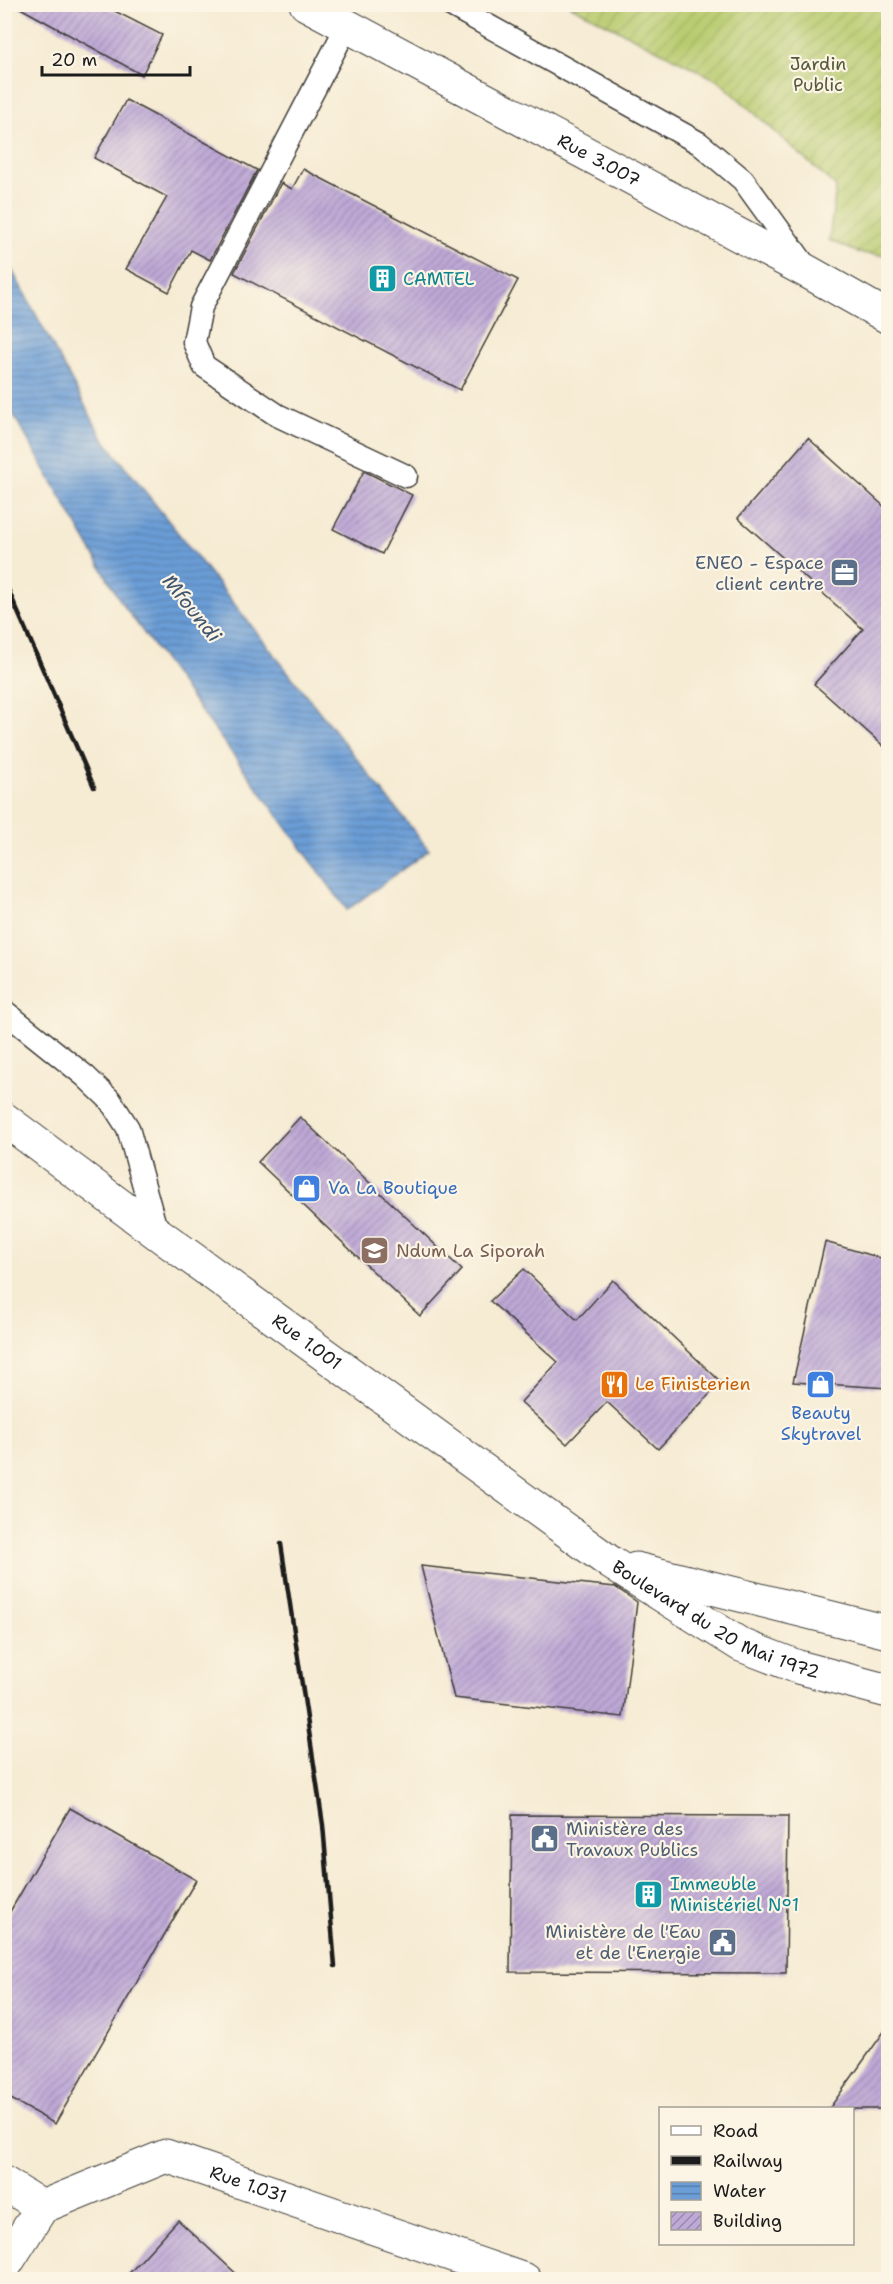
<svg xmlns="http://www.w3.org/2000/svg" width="893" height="2284" viewBox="0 0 893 2284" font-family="'Shantell Sans',sans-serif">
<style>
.garden{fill:url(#garden-furrows);stroke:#6a7445;stroke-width:1.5}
.water{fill:url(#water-rules);stroke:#445c79;stroke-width:1.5}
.building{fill:url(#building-hatch)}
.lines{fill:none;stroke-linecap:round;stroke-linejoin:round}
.service-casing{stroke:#3d3b37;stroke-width:25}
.minor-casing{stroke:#3d3b37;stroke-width:35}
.primary-casing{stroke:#3d3b37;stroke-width:35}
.trunk-casing{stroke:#3d3b37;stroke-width:35}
.service{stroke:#fff;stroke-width:22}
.minor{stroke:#fff;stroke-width:33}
.primary{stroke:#fff;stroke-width:33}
.trunk{stroke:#fff;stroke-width:33}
.rail{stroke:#1c1c1c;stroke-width:4.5}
.labels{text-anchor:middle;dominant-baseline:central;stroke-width:4.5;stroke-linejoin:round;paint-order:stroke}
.park-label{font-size:18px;fill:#535939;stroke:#fcf5e5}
.street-label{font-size:18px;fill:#1c1c1c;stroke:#fcf5e5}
.culture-label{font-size:18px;fill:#0d838f;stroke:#fcf5e5;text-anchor:start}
.service-label{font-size:18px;fill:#4e5e75;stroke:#fcf5e5;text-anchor:end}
.shop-label{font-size:18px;fill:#366cbe;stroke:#fcf5e5;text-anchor:start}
.education-label{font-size:18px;fill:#785e54;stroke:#fcf5e5;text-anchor:start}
.food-label{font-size:18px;fill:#c56008;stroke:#fcf5e5;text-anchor:start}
.water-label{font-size:20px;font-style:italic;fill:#405670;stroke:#fcf5e5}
</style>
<defs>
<pattern id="garden-furrows" width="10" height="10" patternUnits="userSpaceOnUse" patternTransform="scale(1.5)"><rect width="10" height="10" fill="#b8cb6e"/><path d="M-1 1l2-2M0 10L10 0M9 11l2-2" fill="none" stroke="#9eae5f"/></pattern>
<pattern id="water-rules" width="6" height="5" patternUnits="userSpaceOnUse" patternTransform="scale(1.5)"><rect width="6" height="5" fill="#6b9dd6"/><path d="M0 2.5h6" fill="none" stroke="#577fad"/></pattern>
<pattern id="building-hatch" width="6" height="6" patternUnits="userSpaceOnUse" patternTransform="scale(1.5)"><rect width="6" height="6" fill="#bfa9d7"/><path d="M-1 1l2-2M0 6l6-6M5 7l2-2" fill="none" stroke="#9a89ae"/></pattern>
</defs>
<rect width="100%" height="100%" fill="#fcf5e5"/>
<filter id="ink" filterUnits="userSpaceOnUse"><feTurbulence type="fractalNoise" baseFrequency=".0167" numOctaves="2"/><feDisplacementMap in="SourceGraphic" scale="12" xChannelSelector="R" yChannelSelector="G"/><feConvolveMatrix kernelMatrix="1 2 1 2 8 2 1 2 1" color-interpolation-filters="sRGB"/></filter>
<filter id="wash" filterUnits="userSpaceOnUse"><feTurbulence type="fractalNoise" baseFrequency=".008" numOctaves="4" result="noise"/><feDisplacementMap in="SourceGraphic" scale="24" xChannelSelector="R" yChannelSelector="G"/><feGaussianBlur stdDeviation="1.35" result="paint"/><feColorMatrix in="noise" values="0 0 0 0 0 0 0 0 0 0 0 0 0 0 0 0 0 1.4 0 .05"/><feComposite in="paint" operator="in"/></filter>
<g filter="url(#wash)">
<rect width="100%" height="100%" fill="#f6ebd3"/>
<path class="garden" d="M569 5H888V256L859 253 829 240 836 187 719 81Z"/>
<path class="water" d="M5 257 102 437 429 850 347 910 121 602 5 400Z"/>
<g id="blocks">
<path class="building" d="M13 4H101L162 35 142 75Z
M126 100 257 170 210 260 191 250 169 292 126 269 167 197 94 158Z
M303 169 518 280 460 390 234 273 281 183 292 189Z
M808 438 888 510V750L814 684 863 629 738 518Z
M364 471 412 495 382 554 333 529Z
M300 1117 462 1270 420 1316 258 1162Z
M825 1242 888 1260V1388L793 1382Z
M524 1269 577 1320 613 1280 721 1382 658 1449 607 1402 567 1444 521 1402 558 1362 490 1301Z
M421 1566 615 1587 637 1602 623 1717 454 1698Z
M70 1808 196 1880 55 2124 4 2095V1922Z
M512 1815 788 1816 786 1973 510 1972Z
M888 2026V2109H829Z
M178 2220 243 2280H123Z"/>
</g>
</g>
<g filter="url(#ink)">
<use href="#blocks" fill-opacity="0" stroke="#3d3b37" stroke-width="1.5"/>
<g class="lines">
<defs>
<path id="service" d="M449 4 699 143 743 180 806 267
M347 26 201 307 194 342 204 366 277 415 406 476
M4 1011 85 1076 110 1100 128 1128 157 1233"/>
<g id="minor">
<path d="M4 2183 42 2207"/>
<path id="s1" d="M4 2267 42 2207 166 2156 525 2280"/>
</g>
<g id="primary">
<path id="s2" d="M306 4 810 273 888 317"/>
</g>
<g id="trunk">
<path id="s3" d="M4 1119 157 1233 611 1563 741 1645 798 1667 888 1691"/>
<path d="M636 1569 888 1632"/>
</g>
</defs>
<use href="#service" class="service-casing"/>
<use href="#minor" class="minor-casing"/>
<use href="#primary" class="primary-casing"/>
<use href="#trunk" class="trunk-casing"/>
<use href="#service" class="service"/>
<use href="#minor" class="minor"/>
<use href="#primary" class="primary"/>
<use href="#trunk" class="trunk"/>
<path class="rail" d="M4 580 94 787
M281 1544 323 1825 335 1966"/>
</g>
</g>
<defs>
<symbol id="building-square" viewBox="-11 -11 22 22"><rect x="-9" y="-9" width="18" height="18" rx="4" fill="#0f9aa8" stroke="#fcf5e5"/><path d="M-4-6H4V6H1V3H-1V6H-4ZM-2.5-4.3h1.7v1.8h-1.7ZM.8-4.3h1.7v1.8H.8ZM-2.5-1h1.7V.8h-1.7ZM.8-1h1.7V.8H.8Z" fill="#fff"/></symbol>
<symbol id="office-square" viewBox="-11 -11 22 22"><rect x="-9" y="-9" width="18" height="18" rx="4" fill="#5c6f8a" stroke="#fcf5e5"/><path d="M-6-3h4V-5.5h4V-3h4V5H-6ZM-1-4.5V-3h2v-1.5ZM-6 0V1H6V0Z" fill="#fff"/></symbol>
<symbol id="shop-square" viewBox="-11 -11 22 22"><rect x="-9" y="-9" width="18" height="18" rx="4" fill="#3f7fe0" stroke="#fcf5e5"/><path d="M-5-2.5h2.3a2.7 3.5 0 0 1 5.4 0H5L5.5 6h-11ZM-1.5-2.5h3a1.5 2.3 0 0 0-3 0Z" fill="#fff"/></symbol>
<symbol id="university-square" viewBox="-11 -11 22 22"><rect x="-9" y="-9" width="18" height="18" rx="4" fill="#8d6e63" stroke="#fcf5e5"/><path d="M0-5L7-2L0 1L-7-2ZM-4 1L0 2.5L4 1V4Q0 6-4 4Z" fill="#fff"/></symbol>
<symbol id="restaurant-square" viewBox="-11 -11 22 22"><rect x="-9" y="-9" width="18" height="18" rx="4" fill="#e8710a" stroke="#fcf5e5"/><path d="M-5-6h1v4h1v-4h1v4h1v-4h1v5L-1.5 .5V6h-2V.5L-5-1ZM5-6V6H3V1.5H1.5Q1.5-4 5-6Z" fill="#fff"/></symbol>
<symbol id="civic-square" viewBox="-11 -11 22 22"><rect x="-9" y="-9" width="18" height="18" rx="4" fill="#5c6f8a" stroke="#fcf5e5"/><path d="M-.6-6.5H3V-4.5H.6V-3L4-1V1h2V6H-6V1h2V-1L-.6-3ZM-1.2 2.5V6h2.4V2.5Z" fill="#fff"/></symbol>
</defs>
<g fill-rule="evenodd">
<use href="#building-square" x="366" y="262" width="33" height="33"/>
<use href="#office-square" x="828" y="556" width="33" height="33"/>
<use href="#shop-square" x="290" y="1172" width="33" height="33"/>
<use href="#university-square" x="358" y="1234" width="33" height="33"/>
<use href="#restaurant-square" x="598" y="1368" width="33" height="33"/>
<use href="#shop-square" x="804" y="1368" width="33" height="33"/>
<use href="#civic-square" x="528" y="1822" width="33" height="33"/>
<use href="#building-square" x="632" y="1878" width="33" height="33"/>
<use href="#civic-square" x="706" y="1926" width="33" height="33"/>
</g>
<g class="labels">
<g class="park-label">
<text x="818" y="64">Jardin<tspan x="818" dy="21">Public</tspan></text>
</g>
<g class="street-label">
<text stroke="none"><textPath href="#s2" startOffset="332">Rue 3.007</textPath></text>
<text stroke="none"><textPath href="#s3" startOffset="376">Rue 1.001</textPath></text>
<text stroke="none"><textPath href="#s3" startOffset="872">Boulevard du 20 Mai 1972</textPath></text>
<text stroke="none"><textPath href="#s1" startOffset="292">Rue 1.031</textPath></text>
</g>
<g class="culture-label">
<text x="403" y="279">CAMTEL</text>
<text x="670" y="1884">Immeuble<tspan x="670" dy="21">Ministériel N°1</tspan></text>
</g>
<g class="service-label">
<text x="824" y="563">ENEO - Espace<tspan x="824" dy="21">client centre</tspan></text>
<text x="566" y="1829" text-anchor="start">Ministère des<tspan x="566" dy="21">Travaux Publics</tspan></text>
<text x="701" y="1932">Ministère de l'Eau<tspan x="701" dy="21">et de l'Energie</tspan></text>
</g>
<g class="shop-label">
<text x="328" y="1188">Va La Boutique</text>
<text x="821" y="1413" text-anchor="middle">Beauty<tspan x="821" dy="21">Skytravel</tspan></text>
</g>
<g class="education-label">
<text x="396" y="1251">Ndum La Siporah</text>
</g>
<g class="food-label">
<text x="635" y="1384">Le Finisterien</text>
</g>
<g class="water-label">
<text transform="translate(192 608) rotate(51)">Mfoundi</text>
</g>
</g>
<rect width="893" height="2284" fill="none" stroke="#fcf5e5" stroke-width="24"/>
<rect x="659" y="2107" width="195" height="138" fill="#fcf5e5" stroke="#a29e95" stroke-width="1.5"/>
<rect x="671" y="2126" width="30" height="9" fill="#ffffff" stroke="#a29e95" stroke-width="1.5"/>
<text x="713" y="2137" font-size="18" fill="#1c1c1c">Road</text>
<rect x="671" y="2156" width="30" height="9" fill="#1c1c1c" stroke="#a29e95" stroke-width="1.5"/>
<text x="713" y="2167" font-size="18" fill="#1c1c1c">Railway</text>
<rect x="671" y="2182" width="30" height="18" fill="url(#water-rules)" stroke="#a29e95" stroke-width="1.5"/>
<text x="713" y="2197" font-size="18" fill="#1c1c1c">Water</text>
<rect x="671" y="2212" width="30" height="18" fill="url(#building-hatch)" stroke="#a29e95" stroke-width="1.5"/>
<text x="713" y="2227" font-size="18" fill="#1c1c1c">Building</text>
<path d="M42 66v9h148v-9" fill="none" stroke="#1c1c1c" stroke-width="3"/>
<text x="51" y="66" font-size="18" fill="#1c1c1c" stroke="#fcf5e5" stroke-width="4.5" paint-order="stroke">20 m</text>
</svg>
